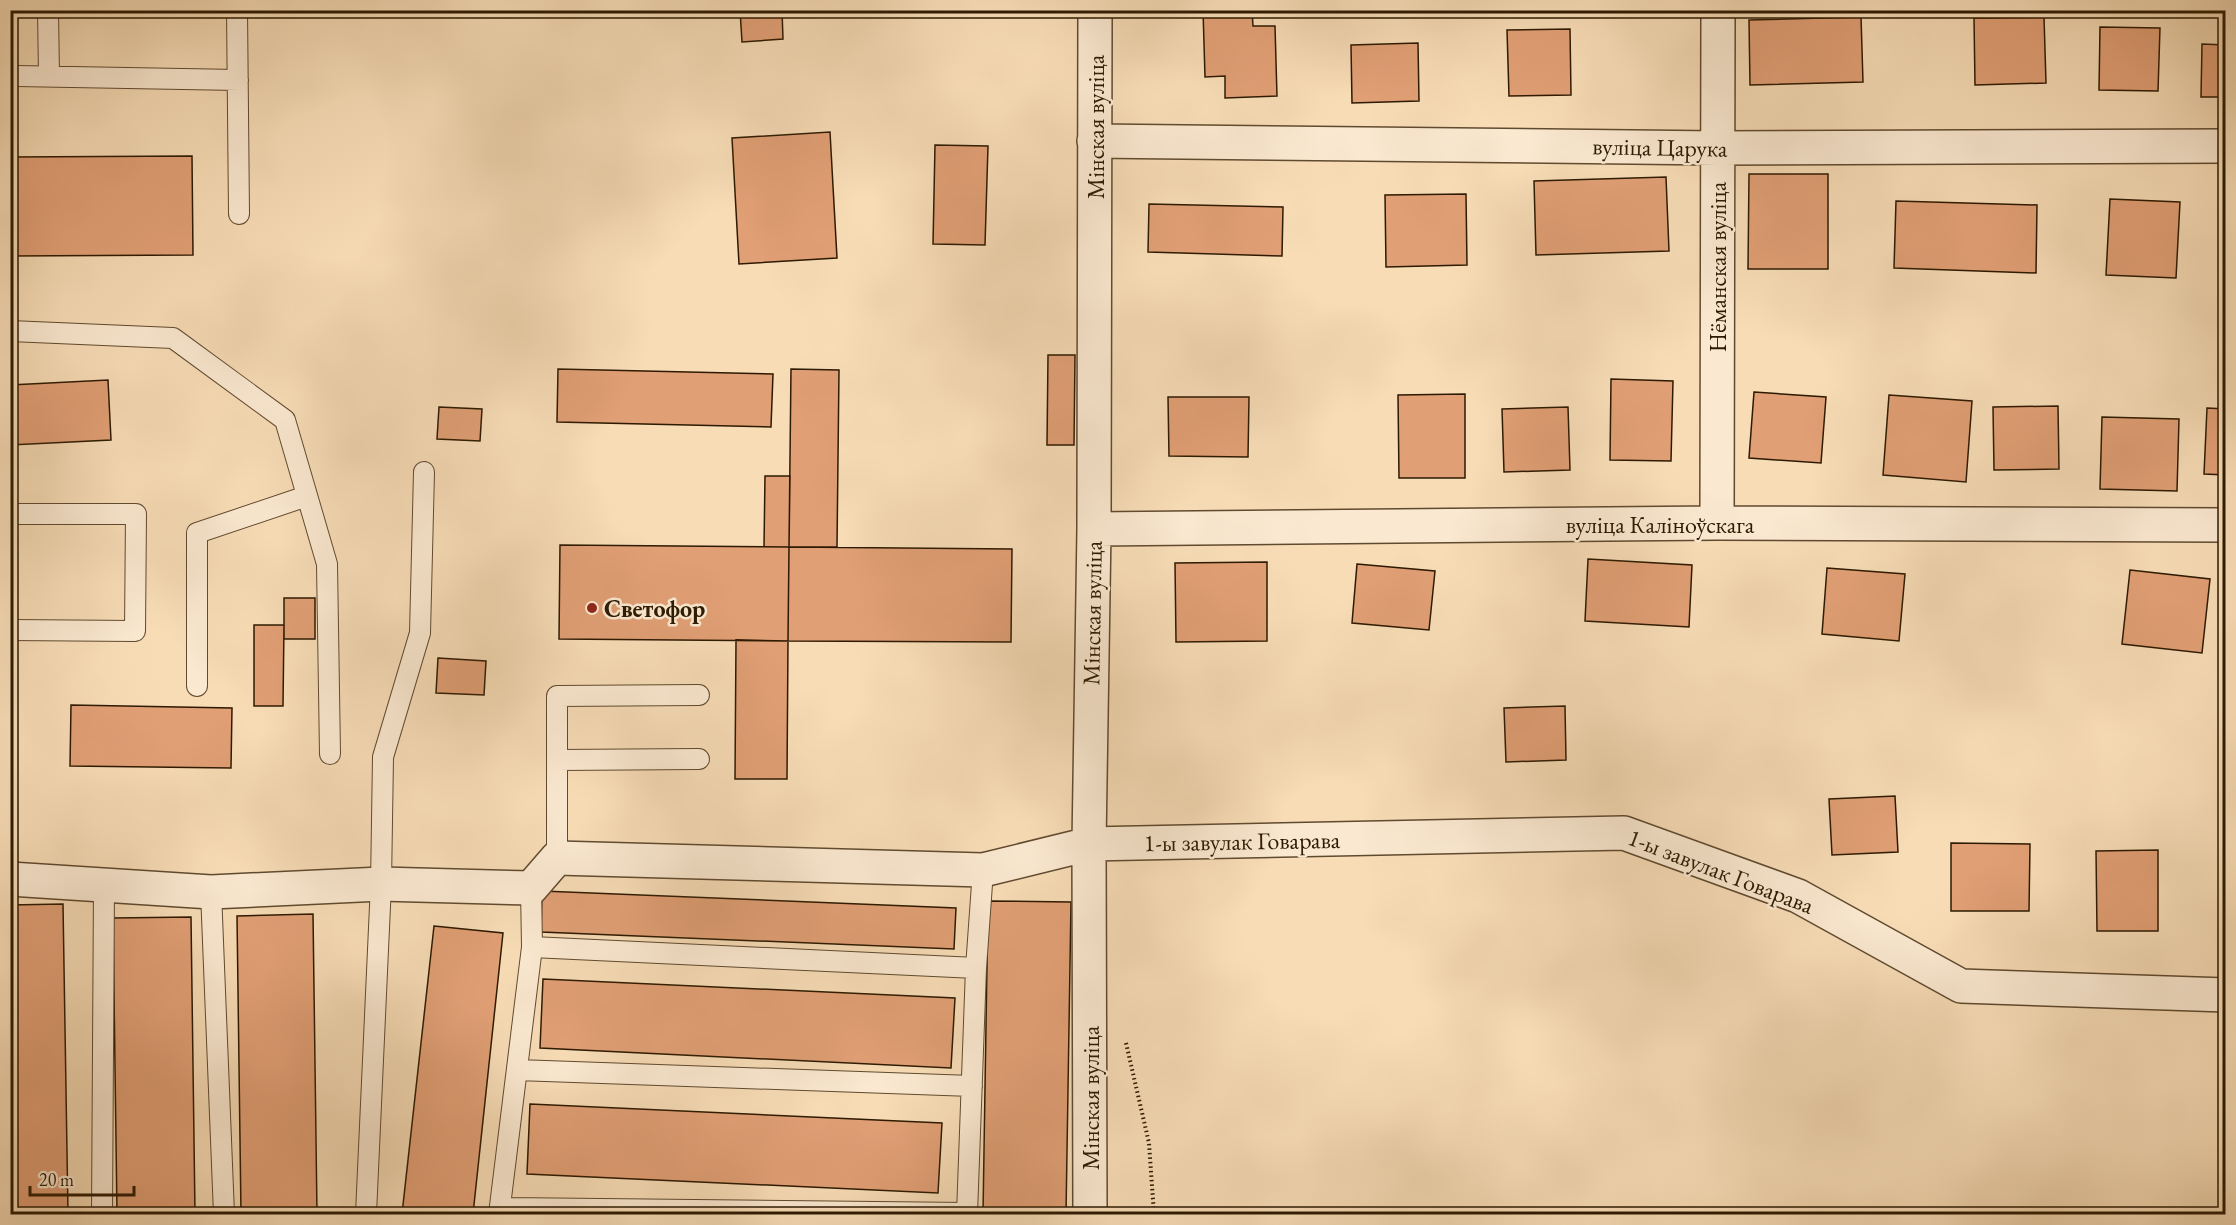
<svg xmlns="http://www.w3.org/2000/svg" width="2236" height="1225" viewBox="0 0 2236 1225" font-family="'EB Garamond',serif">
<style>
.building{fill:#e19f75;stroke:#2d1a02;stroke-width:1.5}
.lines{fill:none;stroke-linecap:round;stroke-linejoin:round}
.lane-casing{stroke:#604a2f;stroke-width:22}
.street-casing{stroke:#604a2f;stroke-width:36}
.path{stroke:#2d1a02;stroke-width:4;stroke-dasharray:1.5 3;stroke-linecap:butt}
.lane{stroke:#fae8d0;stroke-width:20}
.street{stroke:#fae8d0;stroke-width:33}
.poi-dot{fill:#8f2418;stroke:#fae8d0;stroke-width:2}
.labels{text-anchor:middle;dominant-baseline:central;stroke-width:5;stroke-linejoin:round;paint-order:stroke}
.street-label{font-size:24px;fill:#2d1a02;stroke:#fae8d0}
.poi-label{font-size:24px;font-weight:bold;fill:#2d1a02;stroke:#fae8d0;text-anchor:start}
</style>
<rect width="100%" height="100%" fill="#f7dcb6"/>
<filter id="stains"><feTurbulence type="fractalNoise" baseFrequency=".00333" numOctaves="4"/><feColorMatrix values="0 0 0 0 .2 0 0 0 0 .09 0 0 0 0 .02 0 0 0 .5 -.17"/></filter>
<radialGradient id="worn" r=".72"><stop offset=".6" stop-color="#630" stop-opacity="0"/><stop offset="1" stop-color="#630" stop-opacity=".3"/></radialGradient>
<path class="building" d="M740 10H782L783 39 742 42Z
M1203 10H1252L1253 26H1275L1277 96 1225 98V76L1205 77Z
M1861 17 1863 82 1750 85 1749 20Z
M2044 17 2046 83 1975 85 1974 18Z
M2100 27 2160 28 2158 91 2099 90Z
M1570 29 1571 95 1509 96 1507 30Z
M1418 43 1419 101 1352 103 1351 45Z
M2202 44 2226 45V97H2201Z
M830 132 837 258 739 264 732 138Z
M935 145 988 146 985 245 933 244Z
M192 156 193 255 10 256V157Z
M1749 174H1828V269H1748Z
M1666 177 1669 251 1536 255 1534 181Z
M1466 194 1467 265 1386 267 1385 195Z
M2110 199 2180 202 2176 278 2106 275Z
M1896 201 2037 205 2036 273 1894 268Z
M1149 204 1283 207 1282 256 1148 252Z
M1048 355H1075L1074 445H1047Z
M558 369 773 374 771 427 557 422Z
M791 369 839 370 837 547H789Z
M1611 379 1673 381 1671 461 1610 460Z
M108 380 111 440 10 445V385Z
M1754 392 1826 397 1821 463 1749 458Z
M1465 394V478H1399L1398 395Z
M1889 395 1972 401 1966 482 1883 475Z
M1168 397H1249L1248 457 1169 456Z
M2058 406 2059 469 1994 470 1993 407Z
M439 407 482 409 480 441 437 439Z
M1568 407 1570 470 1504 472 1502 409Z
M2207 408 2226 409V475L2204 474Z
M2102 417 2179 419 2177 491 2100 489Z
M765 476H790L789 547H764Z
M560 545 789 547 788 641 559 639Z
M789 547 1012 549 1011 642 788 641Z
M1588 559 1692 565 1689 627 1585 621Z
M1267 562V641L1176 642 1175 563Z
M1357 564 1435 571 1429 630 1352 623Z
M1827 568 1905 574 1899 641 1822 634Z
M2130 570 2210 579 2202 653 2122 644Z
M284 598H315V639H284Z
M254 625H284L283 706H254Z
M736 640 788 641 787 779H735Z
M438 658 486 661 484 695 436 693Z
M71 705 232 708 231 768 70 766Z
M1565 706 1566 760 1506 762 1504 708Z
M1895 796 1898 852 1832 855 1829 799Z
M1951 843 2030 844 2029 911H1951Z
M2158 850V931H2097L2096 851Z
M542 891 956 908 954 949 541 932Z
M988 901 1071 902 1066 1214H983Z
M63 904 68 1214H10V905Z
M313 914 317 1214H241L237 916Z
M191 917 195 1214H117L113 918Z
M434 926 503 933 473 1214H402Z
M543 979 955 998 951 1068 540 1048Z
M530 1104 942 1123 938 1193 527 1174Z"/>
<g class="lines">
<defs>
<path id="lane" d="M48 10 49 76
M237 10 239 214
M16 76 238 80
M10 331 173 338 285 420 327 564 330 754
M10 514H136L135 631 10 630
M197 686V533L307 496
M557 760 699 759
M557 858V696L699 695
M211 892 224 1214
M532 947 976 968
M517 1070 972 1086
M500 1208 967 1213
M102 1214 104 885
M366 1214 381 884 383 757 420 633 424 472
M499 1214 532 947 531 888
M967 1214 976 968 983 870"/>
<path id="street" d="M1094 141 1718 148 2226 146
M1717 523 1718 10
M1094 529 1717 523 2226 525
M10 879 211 892 381 884 531 888 557 858 983 870 1089 844 1624 833 1798 896 1961 986 2226 995
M1090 1214 1089 844 1094 529 1095 10"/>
</defs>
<use href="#lane" class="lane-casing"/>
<use href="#street" class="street-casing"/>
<path class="path" d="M1126 1043 1149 1143 1154 1214"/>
<use href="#lane" class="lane"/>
<use href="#street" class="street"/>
</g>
<circle class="poi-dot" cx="592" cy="608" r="6"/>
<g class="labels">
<g class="street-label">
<text transform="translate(1095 127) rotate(-90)">Мінская вуліца</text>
<text transform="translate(1660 147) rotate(1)">вуліца Царука</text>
<text transform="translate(1717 267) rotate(-90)">Нёманская вуліца</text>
<text x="1660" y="524">вуліца Каліноўскага</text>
<text transform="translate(1092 613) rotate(-89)">Мінская вуліца</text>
<text transform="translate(1242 841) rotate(-1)">1-ы завулак Говарава</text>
<text transform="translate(1721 871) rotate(21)">1-ы завулак Говарава</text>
<text transform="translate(1090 1098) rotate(-90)">Мінская вуліца</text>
</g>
<g class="poi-label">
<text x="604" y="608">Светофор</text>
</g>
</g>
<rect width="2236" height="1225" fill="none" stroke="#f7dcb6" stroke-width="36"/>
<rect x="12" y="12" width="2212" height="1201" fill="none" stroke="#2d1a02" stroke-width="3"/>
<rect x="18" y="18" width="2200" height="1189" fill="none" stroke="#2d1a02" stroke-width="1.5"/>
<path d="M30 1186v9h104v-9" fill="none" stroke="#2d1a02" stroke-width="3"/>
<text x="39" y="1186" font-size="18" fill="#2d1a02" stroke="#fae8d0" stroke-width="4.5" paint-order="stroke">20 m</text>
<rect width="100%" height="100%" filter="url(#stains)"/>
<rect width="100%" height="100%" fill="url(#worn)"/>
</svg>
